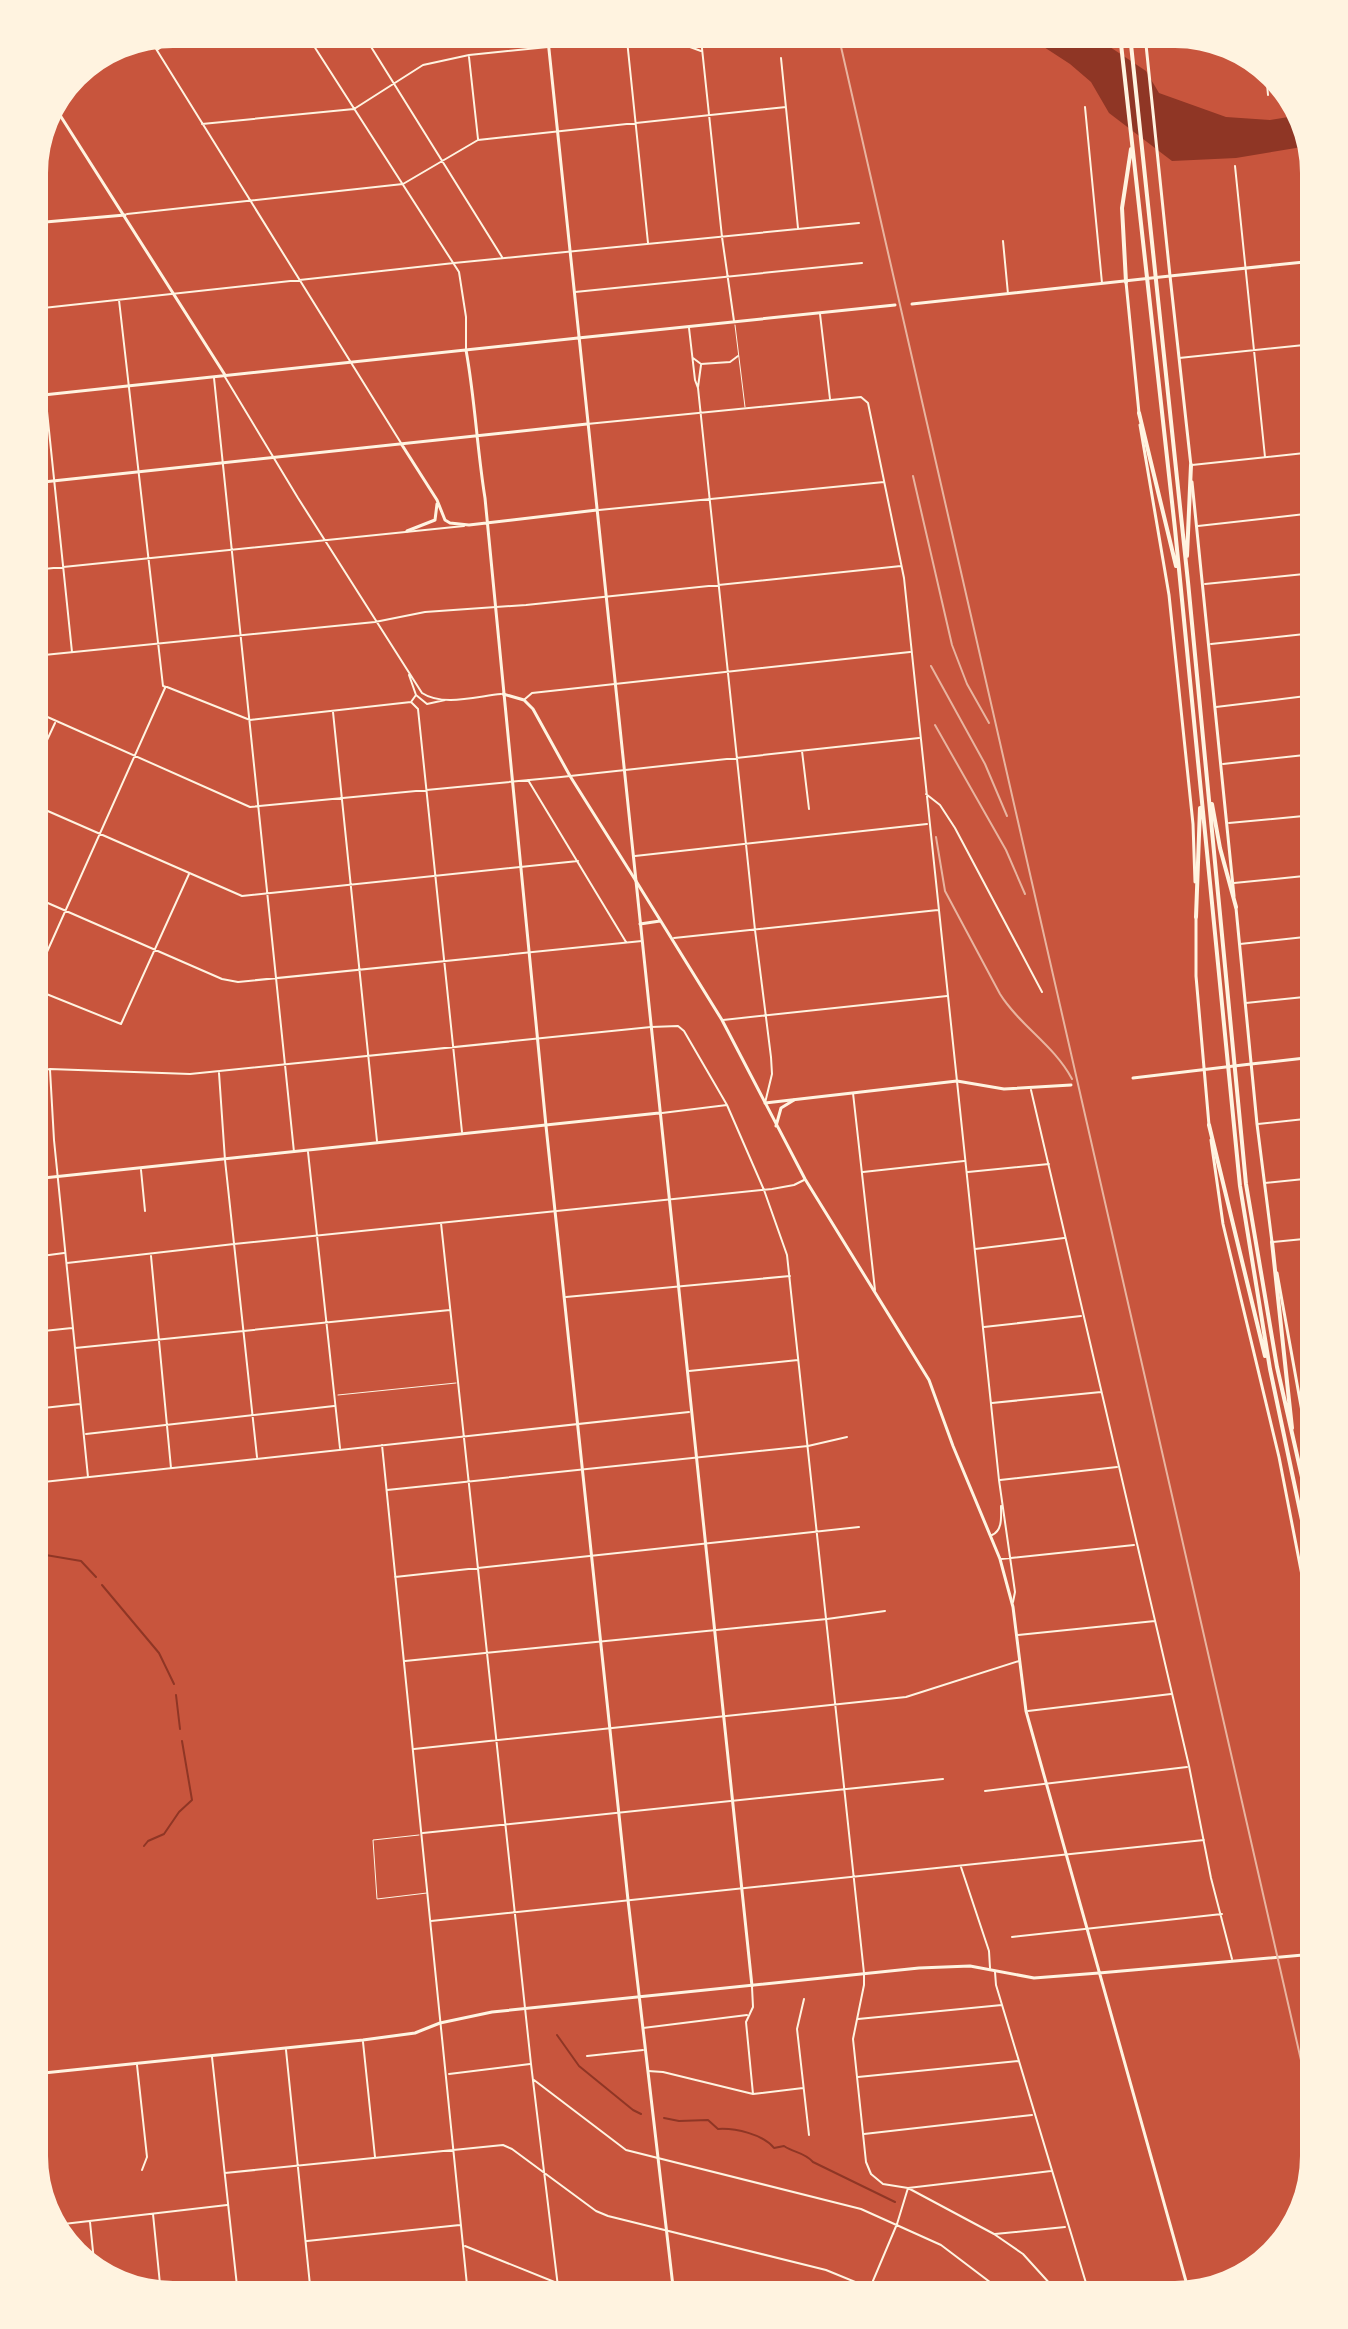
<svg xmlns="http://www.w3.org/2000/svg" width="1348" height="2329" viewBox="0 0 1348 2329" font-family="'Work Sans',sans-serif">
<style>
.water{fill:#8f3625}
.lines{fill:none;stroke-linecap:round;stroke-linejoin:round}
.stream{stroke:#8f3625;stroke-width:2}
.service{stroke:#fff3e0;stroke-width:1}
.minor{stroke:#fff3e0;stroke-width:2}
.tertiary{stroke:#fff3e0;stroke-width:3}
.secondary{stroke:#fff3e0;stroke-width:3}
.primary{stroke:#fff3e0;stroke-width:3}
.motorway{stroke:#fff3e0;stroke-width:4}
.rail{stroke:#e9b49f;stroke-width:2}
</style>
<rect width="100%" height="100%" fill="#c8553d"/>
<path class="water" d="M1092 35 1146 71 1159 93 1226 117 1270 120 1301 115 1308 146 1236 158 1172 161 1109 113 1091 82 1070 64 1027 36Z"/>
<g class="lines">
<path class="stream" d="M34 1553 81 1561 96 1577
M102 1585 159 1653 174 1684
M176 1695 180 1729
M144 1846 148 1841 164 1834 179 1812 192 1800 182 1741
M557 2035 579 2066 633 2110 641 2114
M664 2118 679 2121 708 2120 718 2129C735 2128 763 2134 774 2148L784 2146C794 2153 804 2152 813 2162L895 2202"/>
<path class="service" d="M735 325 745 407
M338 1395 456 1383
M419 1835 373 1840 377 1899 427 1893"/>
<path class="minor" d="M668 39 701 51
M701 39 722 237 734 321
M627 40 648 243
M368 42 502 257
M312 43 459 272 466 317V349
M153 44 401 443
M157 50 163 46 186 44
M469 57 478 139
M781 58 798 228
M1266 73 1268 95
M1085 107 1102 283
M202 124 354 109 423 65 469 55 548 47
M1235 166 1265 457
M127 214 403 184 478 140 786 107
M1003 241 1008 294
M34 286 72 652
M575 292 862 263
M119 300 163 686 166 687
M34 309 454 263 859 223
M820 314 830 399
M689 328 695 380 698 388 755 930 771 1057 772 1074 765 1103
M693 358 701 364 730 362 738 356
M1179 358 1314 344
M225 377 298 498 422 693C443 707 478 696 501 694
M214 378 294 1152
M698 387 701 365
M587 424 861 397 868 403 904 578 999 1480 1015 1592 1013 1602
M1192 465 1314 452
M599 510 884 482
M1198 526 1314 513
M34 570 464 526
M1205 584 1314 573
M1211 644 1314 633
M34 656 375 622 425 612 526 605 901 566
M409 675 416 695 427 704 445 700
M167 687 250 720 411 702 416 695
M525 699 532 693 910 652
M411 702 418 709 462 1132
M1216 707 1314 695
M34 711 250 807 561 777 919 738
M333 712 377 1141
M802 751 809 809
M1223 764 1314 754
M34 768 55 723
M528 780 626 942
M926 794 940 805 955 828 1042 992
M34 805 242 896 578 861
M1229 823 1314 815
M635 856 927 824
M1234 883 1314 875
M34 897 222 979 238 982 642 941
M674 938 938 910
M1240 944 1314 936
M34 981 165 688
M34 989 121 1024 189 874
M1246 1003 1314 996
M723 1020 947 996
M50 1070 54 1140 88 1477
M34 1072 50 1069 190 1074 651 1027 678 1026 684 1031 727 1105 764 1190 787 1255 864 1973V1985L853 2039 866 2162 871 2174 883 2184 908 2188 994 2234 1023 2254 1052 2286 1086 2283 996 1985 995 1972
M219 1073 225 1160 257 1457
M1031 1090 1189 1766 1211 1878 1232 1959
M853 1093 875 1290
M662 1113 727 1105
M1258 1124 1314 1118
M308 1152 340 1448
M141 1170 145 1211
M863 1172 964 1161
M968 1172 1049 1164
M1265 1183 1314 1178
M441 1223 531 2064 559 2295
M1273 1242 1314 1238
M975 1249 1064 1238
M151 1256 171 1468
M34 1257 64 1253
M67 1263 234 1244 772 1189 794 1185 804 1180
M566 1297 790 1276
M984 1327 1081 1316
M34 1332 72 1328
M75 1348 450 1310
M689 1371 798 1360
M992 1403 1101 1392
M34 1409 80 1404
M1304 1431 1314 1429
M86 1434 334 1406
M382 1445 468 2295
M1000 1480 1117 1467
M34 1483 689 1412
M387 1490 808 1446 847 1437
M992 1535C1003 1530 1001 1516 1001 1506
M1001 1559 1134 1545
M395 1577 859 1527
M1018 1635 1155 1621
M405 1661 827 1619 885 1611
M1028 1711 1171 1694
M414 1749 906 1697 1019 1661
M985 1791 1187 1767
M423 1833 943 1779
M961 1867 989 1951 990 1968
M431 1921 1204 1840
M1012 1937 1222 1914
M752 1987 753 2007 746 2022 753 2094
M804 1999 797 2029 809 2135
M858 2019 1002 2005
M643 2028 747 2015
M363 2042 375 2157
M286 2050 311 2295
M587 2056 643 2050
M212 2057 238 2295
M137 2065 147 2157 142 2170
M648 2071 663 2072 753 2094 803 2088
M449 2074 530 2064
M858 2077 1019 2061
M534 2080 626 2150 861 2209 941 2245 1007 2295
M864 2134 1032 2115
M225 2173 503 2145 512 2149 596 2211 608 2216 826 2270 887 2295
M153 2214 161 2294
M90 2222 95 2271
M55 2225 227 2205
M995 2234 1065 2227
M307 2241 460 2225
M465 2246 557 2283 607 2295
M867 2295 897 2224 908 2188 1051 2171"/>
<path class="tertiary" d="M34 223 125 215
M1170 276 1314 261
M503 694 524 700 533 709 570 776 636 881 752 1986
M1251 1064 1314 1057
M34 1179 659 1113"/>
<path class="secondary" d="M58 112 225 375
M1170 276 1191 466
M1126 282 1139 413
M466 350C475 399 477 449 485 498L546 1126 628 1900 674 2295
M34 396 578 338
M1140 425 1169 595 1193 824 1195 882
M402 445 437 500 445 520 450 523 469 525 597 510
M1192 482 1234 896
M34 483 587 424
M407 531 435 520 437 504
M1236 908 1257 1124 1272 1242
M1196 917V976L1209 1125
M1133 1078 1251 1064
M765 1103 957 1081 1004 1089 1071 1085
M1211 1140 1223 1224 1279 1457 1314 1637
M1277 1273 1314 1478
M34 2074 363 2040 415 2033 440 2023 492 2012 919 1968 970 1966 1034 1978 1099 1973"/>
<path class="primary" d="M548 40 636 881 722 1020 805 1179 929 1380 953 1446 1000 1559 1013 1607 1026 1711 1189 2292
M912 304 1170 276 1145 35
M578 338 895 305
M640 924 660 921
M776 1126 781 1108 794 1100
M1099 1973 1314 1954"/>
<path class="motorway" d="M1120 35 1175 529 1240 1186 1270 1369 1314 1577
M1130 35 1188 582 1246 1184 1277 1367 1314 1530
M1126 282 1122 208 1131 149
M1139 413 1176 566
M1187 556 1191 465
M1212 804 1220 848 1236 907
M1196 917 1200 808
M1209 1125 1265 1356
M1272 1242 1292 1428
M1309 1567 1314 1615
M1290 2234 1292 2229"/>
<path class="rail" d="M839 38 1314 2117
M913 476 952 645 967 684 989 723
M931 666 985 764 1007 816
M935 725 1006 850 1025 894
M936 837 945 891 1000 994C1020 1026 1054 1045 1072 1079"/>
</g>
<path d="M0 0H1348V2329H0ZM173 48H1175A125 125 0 0 1 1300 173V2156A125 125 0 0 1 1175 2281H173A125 125 0 0 1 48 2156V173A125 125 0 0 1 173 48Z" fill="#fff3e0" fill-rule="evenodd"/>
</svg>
